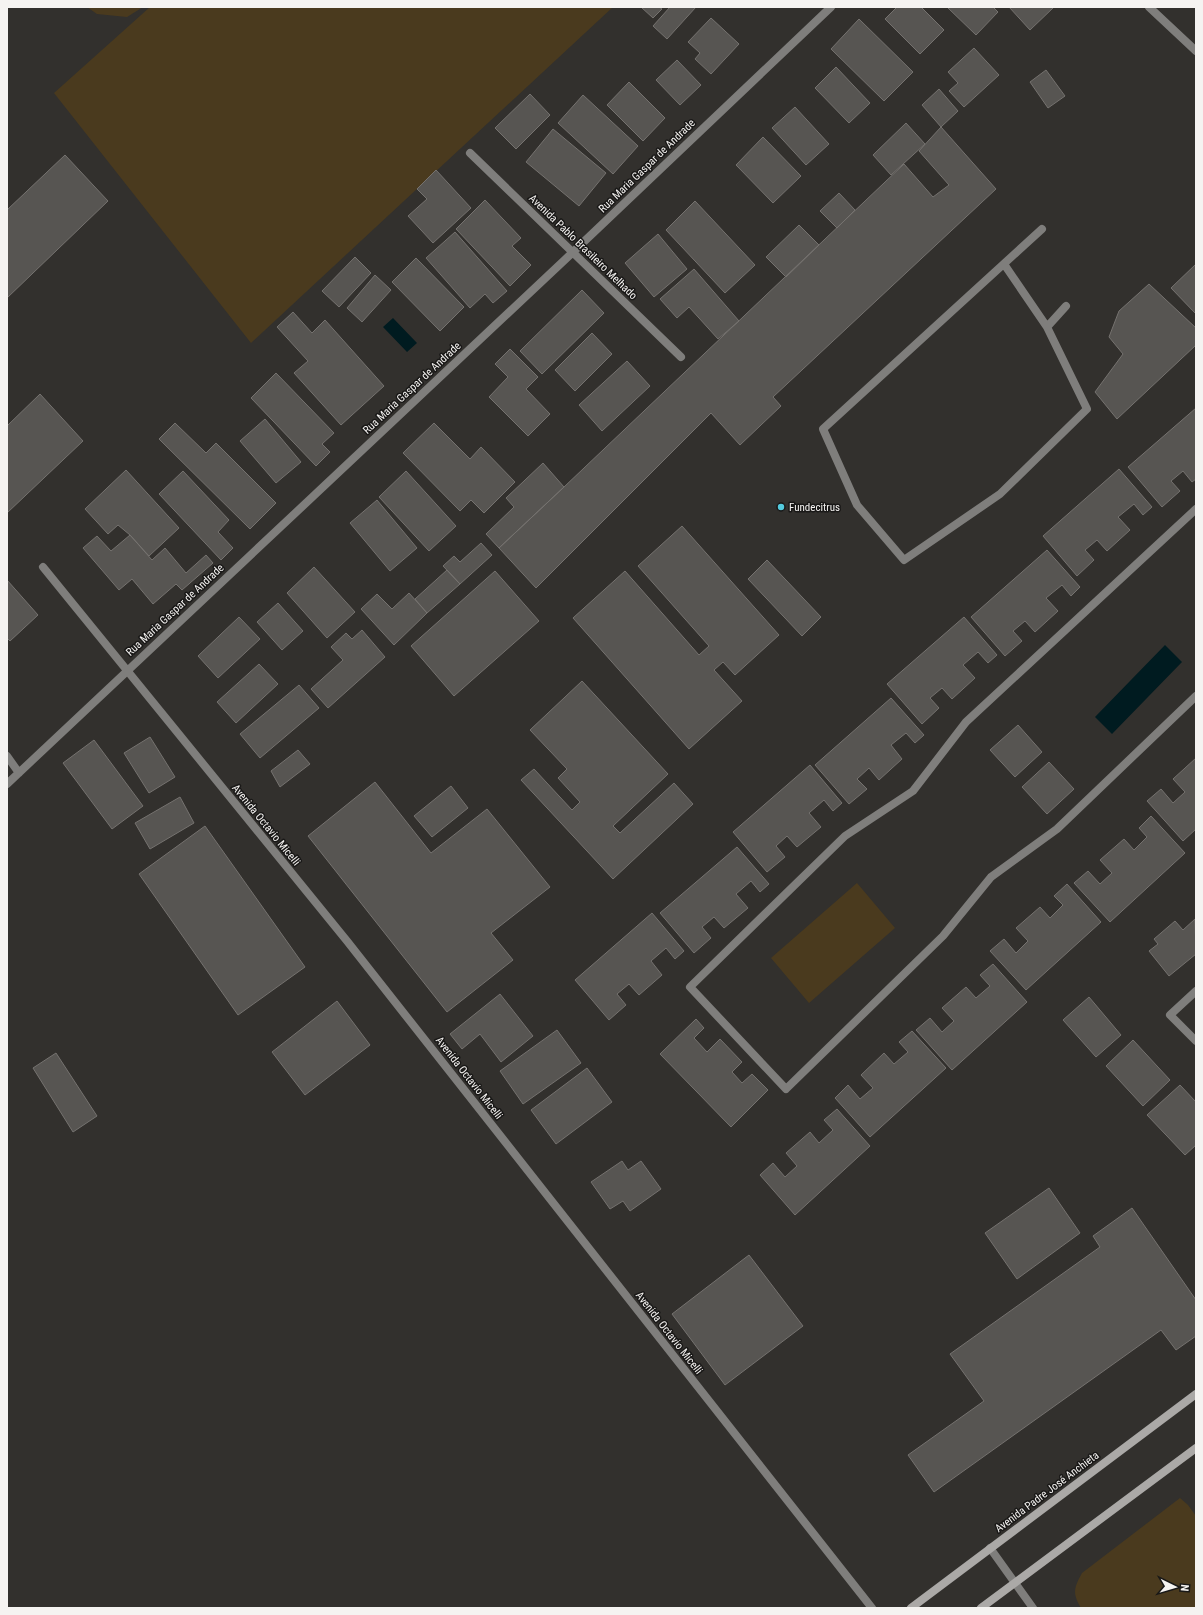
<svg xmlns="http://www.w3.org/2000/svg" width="1203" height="1615" viewBox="0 0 1203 1615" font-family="'Roboto Condensed',sans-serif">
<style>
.green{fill:#4a3a1e}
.water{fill:#001b20}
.building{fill:#575552;stroke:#75726f}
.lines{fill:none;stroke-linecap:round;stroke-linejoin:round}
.lane{stroke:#7f7e7c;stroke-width:8}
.street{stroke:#7f7e7c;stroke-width:8}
.secondary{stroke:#aba9a7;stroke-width:8}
.poi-dot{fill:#54cadd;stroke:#191817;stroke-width:1.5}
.labels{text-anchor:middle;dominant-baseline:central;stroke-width:3;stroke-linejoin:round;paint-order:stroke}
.street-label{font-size:11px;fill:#f5f3f1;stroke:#191817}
.poi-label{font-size:11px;fill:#f5f3f1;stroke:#191817;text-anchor:start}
</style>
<rect width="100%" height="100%" fill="#32302d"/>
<path class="green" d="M87 7H143L127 17 97 14Z
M150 7H613L251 343 54 93Z
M857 883 895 928 809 1003 771 958Z
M1180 1498 1188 1505 1196 1516V1608H1081C1072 1593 1074 1588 1082 1573Z"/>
<path class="water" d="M393 318 417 343 407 352 383 327Z
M1165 645 1182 662 1112 734 1095 717Z"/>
<path class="building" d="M641 7H659L662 9 653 18Z
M670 7H696L667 39 653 26Z
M897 7H921L944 30 920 54 885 19Z
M947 7H993L998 12 976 35Z
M1009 7H1054L1030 30Z
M711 18 739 44 711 74 695 59 700 53 688 42Z
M859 19 913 72 884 101 831 49Z
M974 48 999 75 964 107 949 91 958 83 948 72Z
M677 60 701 85 680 105 656 80Z
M836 67 870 103 849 123 815 88Z
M1046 70 1065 96 1048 108 1030 82Z
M629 82 665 118 643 141 607 105Z
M939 89 958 111 941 127 922 105Z
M530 94 550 115 516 149 495 128Z
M583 95 638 146 613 174 558 123Z
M795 107 829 144 806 165 772 128Z
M906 123 925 144 891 175 873 155Z
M941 127 996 189 773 397 781 406 740 445 711 413 536 588 499 548 564 487 904 164 933 197 949 185 919 151Z
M553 129 606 173 579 206 526 162Z
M763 137 801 176 773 203 736 165Z
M65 155 108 201 7 298V210Z
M436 170 471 208 433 243 408 216 427 199 417 189Z
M839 193 855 210 837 228 820 211Z
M485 200 521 238 512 246 531 265 510 286 456 229Z
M695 201 755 265 725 293 666 230Z
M799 225 819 245 786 277 766 257Z
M455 232 507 291 493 303 485 294 470 308 426 258Z
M658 234 687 269 654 297 625 263Z
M355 257 371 273 339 307 322 291Z
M416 258 464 307 440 331 392 282Z
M1196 264V314L1171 288Z
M694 269 739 321 718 339 689 307 677 318 660 299Z
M375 275 391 290 362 322 347 308Z
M1149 284 1196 328V345L1117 419 1095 392 1123 354 1109 337 1119 311Z
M582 290 604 313 542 374 520 351Z
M293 312 312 333 325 320 384 386 341 425 294 373 308 361 277 327Z
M592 333 612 354 575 391 555 370Z
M510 349 538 377 526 389 550 414 528 436 489 397 508 377 495 364Z
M627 361 650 386 602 431 579 405Z
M276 373 334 433 322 444 330 452 316 466 251 398Z
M40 394 83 441 7 513V426Z
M1196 408V479L1192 482 1183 471 1171 481 1180 491 1162 507 1128 467Z
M265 419 301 462 276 483 240 441Z
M175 423 206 453 216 443 276 503 250 529 159 439Z
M434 423 470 459 481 447 515 482 484 513 471 500 460 511 403 453Z
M543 463 564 487 499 548 486 534 514 507 506 498Z
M1119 469 1152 507 1143 515 1134 504 1118 517 1130 530 1107 551 1097 540 1085 550 1094 560 1077 576 1043 536Z
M126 470 179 528 149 556 130 535 118 525 108 534 85 509Z
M183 471 229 520 218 532 233 548 221 560 159 494Z
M406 471 456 526 429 551 379 497Z
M377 500 417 548 390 571 350 523Z
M682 526 779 635 735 675 723 662 714 670 742 701 689 749 573 618 625 571 699 655 709 646 638 566Z
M130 535 152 560 165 548 186 573 206 555 213 563 182 590 176 584 153 604 132 579 119 590 83 548 97 536 111 551Z
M481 543 492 555 460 584 443 566 454 556 460 562Z
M1047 550 1080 587 1071 596 1062 585 1046 598 1058 611 1035 632 1025 621 1013 631 1022 641 1005 656 971 617Z
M767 560 821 617 802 636 748 579Z
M314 567 355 612 327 638 287 593Z
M447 570 460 584 427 613 415 599Z
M495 571 539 621 454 696 411 646Z
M7 580 38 615 10 641 7 638Z
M409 593 427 613 394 645 361 609 377 594 392 609Z
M278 603 303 631 282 650 257 622Z
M239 617 260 639 218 678 198 656Z
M964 617 997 655 988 663 978 652 963 665 975 678 952 699 942 688 930 698 939 708 922 724 887 684Z
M362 630 385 657 328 708 311 689 343 660 331 647 346 633 352 639Z
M259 664 278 684 236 723 217 702Z
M582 681 668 774 613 826 620 833 674 783 693 804 613 879 521 780 534 769 572 810 580 802 558 778 567 769 530 730Z
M299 685 319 708 260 758 240 734Z
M891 698 924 735 915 743 906 733 891 745 902 759 879 780 869 768 857 779 867 789 849 804 815 765Z
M1018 725 1042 752 1015 777 990 750Z
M150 737 175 777 149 793 124 753Z
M94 740 143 806 112 829 63 763Z
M298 750 310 764 280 787 271 771Z
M1196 758V829L1183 841 1147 801 1161 789 1173 803 1185 792 1173 779Z
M1049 762 1074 789 1047 814 1022 787Z
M810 765 842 803 833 811 824 800 809 813 821 827 797 847 787 836 776 846 785 857 767 872 733 832Z
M375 782 431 853 487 809 550 887 491 933 513 960 447 1012 308 836Z
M451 786 468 808 432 837 414 816Z
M180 797 194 823 150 849 135 823Z
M1151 816 1185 853 1110 922 1074 883 1088 871 1100 884 1112 873 1100 860 1124 839 1134 850 1147 837 1139 828Z
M205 826 305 967 238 1015 139 874Z
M737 847 769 884 760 892 751 881 736 894 748 908 724 928 714 917 702 927 711 938 694 953 660 913Z
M1067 884 1101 922 1026 990 990 951 1004 939 1016 953 1028 941 1016 928 1040 907 1050 918 1063 905 1054 896Z
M652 913 684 951 675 959 666 948 651 961 662 975 639 995 629 984 617 994 626 1005 609 1020 575 980Z
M1195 919 1196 954 1169 976 1149 951 1158 944 1154 939 1175 921 1183 930Z
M993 964 1027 1002 952 1070 916 1030 930 1018 942 1032 954 1021 942 1008 966 987 976 998 990 986 980 975Z
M500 994 533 1036 501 1062 480 1034 462 1049 450 1034Z
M1089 997 1121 1035 1096 1057 1063 1020Z
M337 1001 370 1045 305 1095 272 1052Z
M696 1019 704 1028 694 1038 707 1052 720 1039 742 1062 732 1072 742 1083 752 1074 768 1090 731 1127 660 1054Z
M557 1030 581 1063 523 1104 500 1071Z
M912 1031 946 1068 870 1137 835 1098 848 1085 860 1099 873 1088 861 1075 884 1053 894 1064 908 1052 899 1042Z
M1133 1040 1170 1080 1143 1106 1106 1066Z
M56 1053 97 1116 73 1132 33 1068Z
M587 1068 612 1102 556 1144 531 1110Z
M1180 1085 1196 1102V1145L1185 1155 1147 1115Z
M837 1109 870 1146 795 1215 760 1175 773 1163 785 1177 797 1166 786 1153 810 1132 819 1143 833 1130 824 1120Z
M622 1161 628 1170 641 1161 661 1189 630 1211 623 1201 610 1209 591 1182Z
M1049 1188 1080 1233 1017 1279 985 1233Z
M1132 1208 1196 1300V1336L1176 1350 1161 1330 934 1492 908 1455 984 1401 950 1354 1100 1247 1093 1236Z
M749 1255 803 1326 725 1385 672 1314Z"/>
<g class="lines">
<path class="lane" d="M1004 264 1047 327 1087 409 1000 494 904 560 857 505 823 429 1042 229
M1047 327 1066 306"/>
<path class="street" d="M1149 7 1196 51
M470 153 681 357
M1196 509 966 722 913 791 845 836 690 987 786 1089 943 936 991 877 1057 829 1196 696
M43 567 347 941 872 1608
M7 756 19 773
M7 784 572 253 831 7
M1196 991 1170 1015 1196 1041
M990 1548 1033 1608"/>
<path class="secondary" d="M911 1608 1196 1394
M981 1608 1196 1448"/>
</g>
<circle class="poi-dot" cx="781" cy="507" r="4"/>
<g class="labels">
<g class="street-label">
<text transform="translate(647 166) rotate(-44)">Rua Maria Gaspar de Andrade</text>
<text transform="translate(583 247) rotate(44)">Avenida Pablo Brasileiro Melhado</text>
<text transform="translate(412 388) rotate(-43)">Rua Maria Gaspar de Andrade</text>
<text transform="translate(175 610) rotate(-43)">Rua Maria Gaspar de Andrade</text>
<text transform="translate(266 825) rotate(51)">Avenida Octavio Micelli</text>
<text transform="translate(469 1078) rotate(52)">Avenida Octavio Micelli</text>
<text transform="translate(669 1333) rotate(52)">Avenida Octavio Micelli</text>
<text transform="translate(1047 1492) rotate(-37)">Avenida Padre José Anchieta</text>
</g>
<g class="poi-label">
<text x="789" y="507">Fundecitrus</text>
</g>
</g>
<rect width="1203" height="1615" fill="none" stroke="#f5f3f1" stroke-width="16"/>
<g transform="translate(1175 1587) rotate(95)" stroke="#191817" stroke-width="3" paint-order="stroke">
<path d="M0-3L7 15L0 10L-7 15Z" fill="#f5f3f1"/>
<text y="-6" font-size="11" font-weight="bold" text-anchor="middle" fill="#f5f3f1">N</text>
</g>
</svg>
